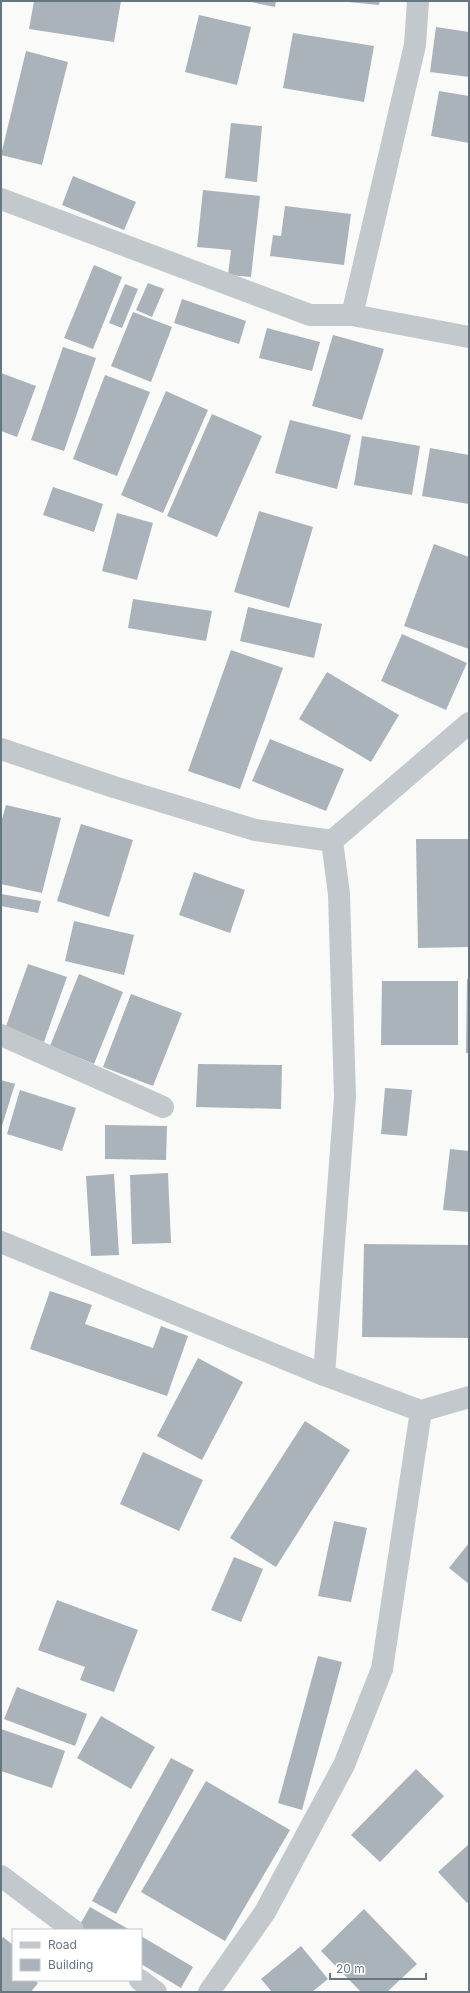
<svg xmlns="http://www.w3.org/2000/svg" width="470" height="1993" viewBox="0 0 470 1993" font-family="Inter,sans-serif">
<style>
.building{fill:#aab3b9}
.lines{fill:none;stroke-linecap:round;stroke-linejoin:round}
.minor{stroke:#c3c8cc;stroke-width:22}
</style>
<rect width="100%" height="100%" fill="#fafaf8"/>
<path class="building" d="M34 1H121L114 42 29 29Z
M246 1H276L275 7Z
M338 1H380L379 5Z
M199 15 251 27 237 85 185 72Z
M436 27 469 32V77L430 72Z
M293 33 374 46 364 102 283 88Z
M26 51 68 62 42 165 1 155Z
M439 91 469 96V143L431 136Z
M231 123 262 126 257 182 225 178Z
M73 176 136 202 124 230 62 205Z
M203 190 260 196 251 277 228 275 231 250 197 247Z
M285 206 351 214 344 265 270 256 273 235 281 236Z
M94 265 122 277 93 349 64 338Z
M148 283 164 289 152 317 136 310Z
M125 284 138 289 122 328 109 323Z
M182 299 246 321 239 344 174 323Z
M133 312 172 327 151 382 111 366Z
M267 328 320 342 312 371 259 358Z
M333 335 384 349 362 420 312 406Z
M63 347 96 358 64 451 31 440Z
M1 373 36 386 17 437 1 431Z
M105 375 150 392 117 476 73 459Z
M166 391 208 410 163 513 121 495Z
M212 414 262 436 217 537 167 516Z
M290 420 351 435 337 489 275 473Z
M362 436 420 446 412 495 354 485Z
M430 448 469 455V504L422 496Z
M53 487 103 504 94 532 43 515Z
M259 511 313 527 289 608 234 592Z
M117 513 153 523 137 580 102 571Z
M434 544 469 557V649L404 626Z
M133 599 212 611 206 641 128 628Z
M248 607 322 624 314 658 240 641Z
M402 634 467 663 446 710 381 681Z
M231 650 283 668 240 789 188 771Z
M327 672 399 715 371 762 299 719Z
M270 739 344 769 326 811 252 781Z
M6 805 61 818 42 893 1 884V823Z
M81 824 133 840 109 917 57 901Z
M416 839H469V947L418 948Z
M194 872 245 890 230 933 179 915Z
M1 894 41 901 38 913 1 906Z
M74 921 134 935 124 975 65 961Z
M28 964 67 977 44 1042 5 1029Z
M79 974 123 992 94 1064 50 1046Z
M467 979H469V1053H466Z
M382 981H458V1045H381Z
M131 994 182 1013 153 1086 103 1067Z
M198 1064 282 1065 281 1109 196 1107Z
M1 1080 15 1084 1 1129Z
M385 1088 412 1090 407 1136 381 1134Z
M20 1090 76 1108 62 1151 7 1134Z
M105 1125 167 1126 166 1160 105 1159Z
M450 1149 469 1151V1212L443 1210Z
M168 1173 171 1243 132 1244 130 1175Z
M114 1174 119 1255 91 1256 86 1176Z
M364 1244 469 1245V1338L362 1337Z
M50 1291 92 1305 85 1324 153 1348 161 1326 188 1336 167 1396 30 1349Z
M198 1358 243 1382 202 1460 157 1436Z
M305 1421 350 1450 276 1567 230 1538Z
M143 1452 203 1480 179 1531 120 1504Z
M334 1521 367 1528 351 1602 318 1596Z
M469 1543V1584L449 1568Z
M234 1557 263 1569 241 1622 211 1610Z
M57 1600 138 1630 114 1692 80 1680 85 1667 38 1650Z
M318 1656 342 1662 302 1810 278 1803Z
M17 1687 87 1714 75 1746 4 1719Z
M101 1716 155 1747 131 1789 77 1758Z
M1 1729 65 1751 52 1788 1 1771Z
M171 1758 194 1770 116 1914 92 1901Z
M416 1769 444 1796 380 1862 351 1835Z
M206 1781 290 1830 225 1941 141 1892Z
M469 1844V1901L467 1903 438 1872Z
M90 1907 130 1930H82L78 1928Z
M364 1909 417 1964 387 1992H361L321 1951Z
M141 1936 193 1967 181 1988 141 1964Z
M3 1937 13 1945V1980H34L38 1983 31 1992H1V1939Z
M301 1946 328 1979 312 1992H272L261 1979Z"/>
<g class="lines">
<path class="minor" d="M1 199 310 315H352L469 337
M352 315 415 45 418 1
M1 749 114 787 255 830 332 841 469 723
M1 1035 163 1107
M1 1242 324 1375 421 1411 469 1397
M324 1375 345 1097 339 894 332 841
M1 1876 73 1930
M140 1980 156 1992
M209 1992 265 1912 344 1765 382 1669 421 1411"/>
</g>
<rect width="470" height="1993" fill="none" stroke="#657683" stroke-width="4"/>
<rect x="12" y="1929" width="130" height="52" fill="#ffffff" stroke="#c1c8cd"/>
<rect x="20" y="1942" width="20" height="6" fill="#c3c8cc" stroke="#c1c8cd"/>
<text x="48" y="1949" font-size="12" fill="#657683">Road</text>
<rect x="20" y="1959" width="20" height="12" fill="#aab3b9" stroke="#c1c8cd"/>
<text x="48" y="1969" font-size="12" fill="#657683">Building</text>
<path d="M330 1973v6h96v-6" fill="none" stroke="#657683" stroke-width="2"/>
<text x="336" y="1973" font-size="12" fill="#657683" stroke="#ffffff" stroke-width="3" paint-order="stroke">20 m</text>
</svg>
